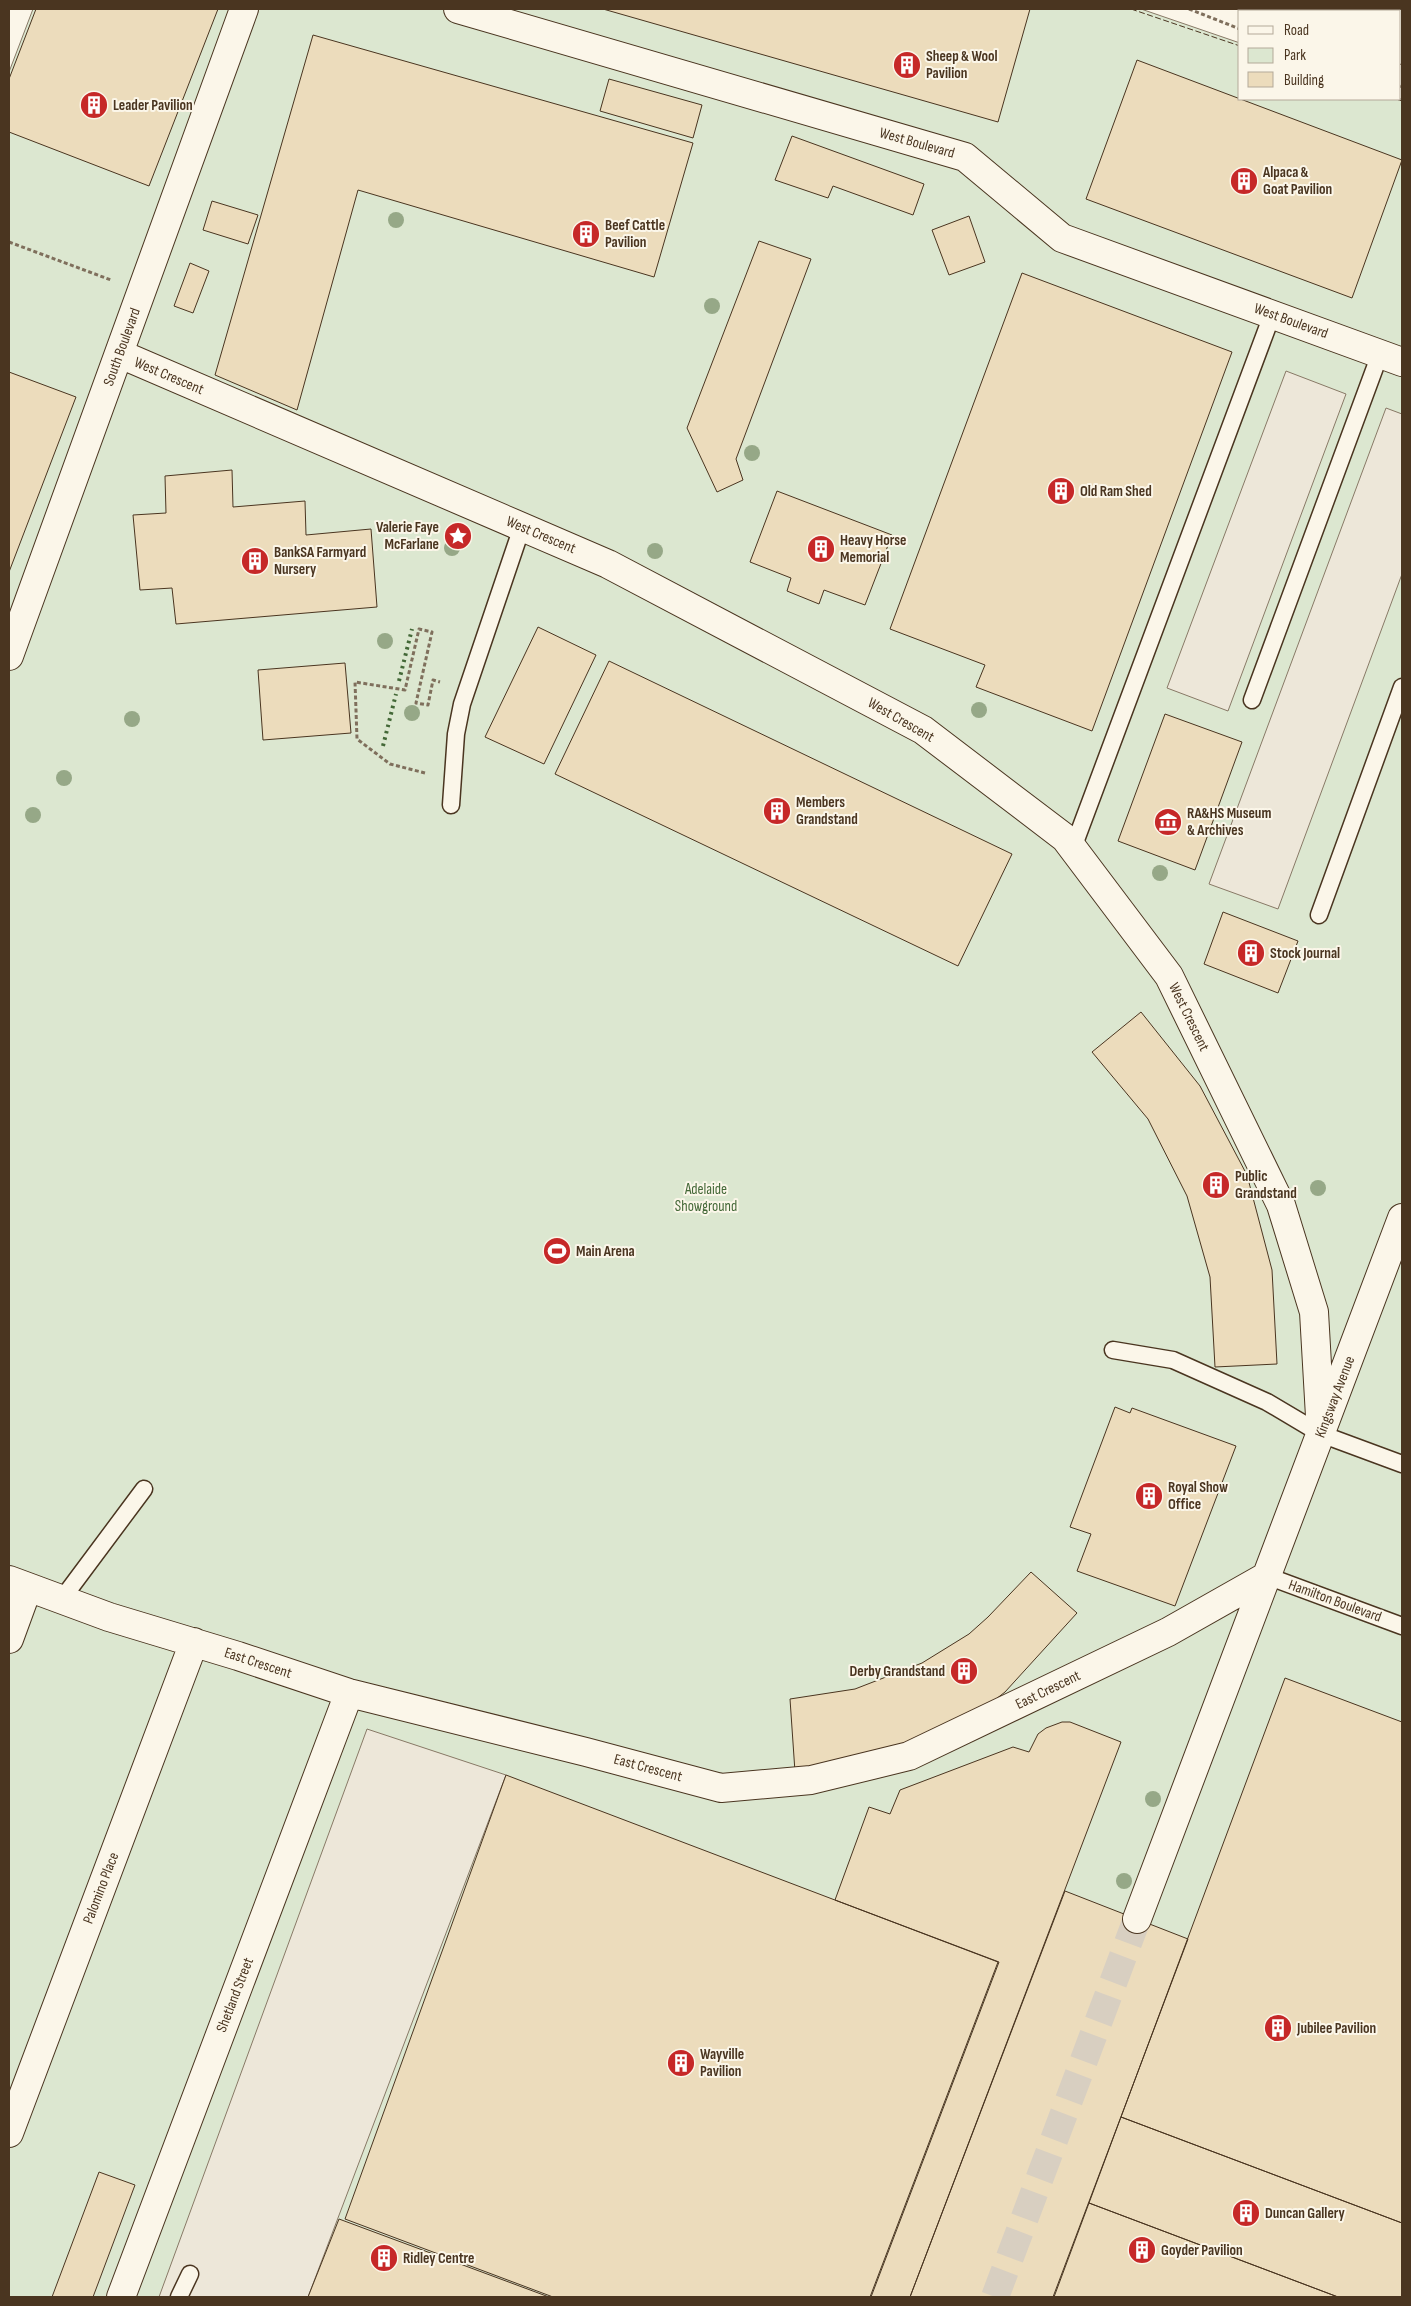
<svg xmlns="http://www.w3.org/2000/svg" width="1411" height="2306" viewBox="0 0 1411 2306" font-family="'Sofia Sans Condensed',sans-serif">
<style>
.green{fill:#dce7d0;stroke:#887966}
.parking{fill:#ede7d9;stroke:#887966}
.building{fill:#ecdcbc;stroke:#4a3520}
.lines{fill:none;stroke-linecap:round;stroke-linejoin:round}
.street-tunnel{stroke:#d8cfc1;stroke-width:28;stroke-dasharray:28 14;stroke-linecap:butt}
.lane-casing{stroke:#4a3520;stroke-width:19}
.street-casing{stroke:#4a3520;stroke-width:30}
.path{stroke:#7f6f5c;stroke-width:3;stroke-dasharray:4 2.5;stroke-linecap:butt}
.lane{stroke:#fbf6e9;stroke-width:16}
.street{stroke:#fbf6e9;stroke-width:28}
.hedge{stroke:#436837;stroke-width:4;stroke-dasharray:2.5 4;stroke-linecap:butt}
.fence{stroke:#4a3520;stroke-width:1;stroke-dasharray:6 2.5;stroke-linecap:butt}
.tree{fill:#96a887}
.labels{text-anchor:middle;dominant-baseline:central;stroke-width:4;stroke-linejoin:round;paint-order:stroke}
.poi-label{font-size:15px;font-weight:bold;fill:#4a3520;stroke:#fbf6e9;text-anchor:start}
.street-label{font-size:15px;fill:#4a3520;stroke:#fbf6e9}
.park-label{font-size:15px;fill:#436837;stroke:#fbf6e9}
</style>
<rect width="100%" height="100%" fill="#fbf6e9"/>
<path class="green" d="M33 9H1141L1240 43V99H1402V2297H9V72Z"/>
<path class="parking" d="M1286 371 1346 394 1228 711 1167 688Z
M1386 408 1402 414V574L1278 909 1209 884Z
M367 1729 506 1775 308 2297H159Z"/>
<path class="building" d="M36 9H218L149 186 9 132V79Z
M603 9H1030L998 122Z
M313 35 693 143 654 277 358 190 297 410 215 375Z
M1137 60 1402 160 1352 298 1086 199Z
M609 79 702 105 693 138 600 111Z
M792 136 924 184 913 215 833 186 828 198 775 180Z
M212 201 258 215 248 244 203 230Z
M969 216 985 262 949 275 932 230Z
M759 241 811 259 736 459 743 480 717 492 687 428Z
M190 263 209 271 193 313 174 306Z
M1022 273 1232 352 1092 731 976 687 985 665 890 629Z
M9 372 76 397 9 572Z
M232 470 233 507 305 501 306 535 371 529 377 607 176 624 172 588 140 590 133 515 166 513 165 476Z
M777 491 892 535 865 605 824 590 819 604 787 591 791 578 750 562Z
M538 627 596 655 544 764 485 737Z
M609 661 1012 854 958 966 555 774Z
M345 663 351 733 263 740 258 670Z
M1165 714 1242 742 1195 870 1118 841Z
M1223 912 1298 941 1278 993 1204 964Z
M1141 1012 1200 1086 1247 1175 1272 1270 1277 1364 1215 1367 1210 1277 1187 1196 1148 1119 1092 1052Z
M1115 1407 1130 1413 1132 1408 1236 1446 1175 1606 1077 1571 1091 1534 1070 1527Z
M1031 1572 1077 1613 1005 1692 982 1710 888 1755 795 1772 790 1699 855 1689 922 1663 969 1634 988 1617Z
M1285 1678 1402 1722V2223L1121 2117Z
M1062 1722H1070L1121 1742 910 2297H871L999 1962 835 1900 869 1807 890 1814 900 1790 1013 1747 1029 1752 1038 1734 1046 1728Z
M506 1775 998 1962 870 2297H553L345 2219Z
M1065 1891 1188 1939 1053 2297H910Z
M1121 2117 1402 2223V2297H1338L1089 2203Z
M99 2172 135 2185 93 2297H52Z
M1089 2203 1338 2297H1054Z
M339 2219 549 2297H308Z"/>
<g class="lines">
<path class="street-tunnel" d="M995 2297 1137 1919"/>
<defs>
<path id="lane" d="M1252 700 1380 354
M451 805 456 734 462 704 522 527
M1073 848 1272 315
M1319 915 1402 687
M1113 1350 1173 1360 1267 1402 1321 1434 1402 1464
M1267 1576 1402 1626
M62 1599 144 1489
M179 2297 190 2274"/>
<path id="street" d="M458 9 965 157 1062 238 1402 362
M120 354 608 564 923 730 1065 838 1169 976 1281 1205 1314 1312 1321 1434
M9 656 244 9
M9 1580 109 1617 238 1656 349 1693 586 1752 721 1788 811 1780 909 1756 1168 1632 1267 1576
M9 1639 28 1587
M1137 1919 1402 1218
M9 2133 194 1642
M121 2297 349 1693"/>
</defs>
<use href="#lane" class="lane-casing"/>
<use href="#street" class="street-casing"/>
<path class="path" d="M1189 9 1240 29
M1400 86 1402 87
M9 242 111 280
M425 773 390 764 357 739 355 682 405 690 419 629 432 632 416 703 428 705 433 680 440 682"/>
<use href="#lane" class="lane"/>
<use href="#street" class="street"/>
<path class="hedge" d="M399 681 412 629
M383 746 396 694"/>
<path class="fence" d="M1131 9 1240 46
M1263 11 1264 9
M1400 64 1402 65
M1396 99 1402 101"/>
</g>
<g class="tree">
<circle cx="396" cy="220" r="8"/>
<circle cx="712" cy="306" r="8"/>
<circle cx="752" cy="453" r="8"/>
<circle cx="452" cy="548" r="8"/>
<circle cx="655" cy="551" r="8"/>
<circle cx="385" cy="641" r="8"/>
<circle cx="979" cy="710" r="8"/>
<circle cx="412" cy="713" r="8"/>
<circle cx="132" cy="719" r="8"/>
<circle cx="64" cy="778" r="8"/>
<circle cx="33" cy="815" r="8"/>
<circle cx="1160" cy="873" r="8"/>
<circle cx="1318" cy="1188" r="8"/>
<circle cx="1153" cy="1799" r="8"/>
<circle cx="1124" cy="1881" r="8"/>
</g>
<defs>
<symbol id="building-disc" viewBox="-11 -11 22 22"><circle r="9.5" fill="#c62828" stroke="#fbf6e9"/><path d="M-4-6H4V6H1V3H-1V6H-4ZM-2.5-4.3h1.7v1.8h-1.7ZM.8-4.3h1.7v1.8H.8ZM-2.5-1h1.7V.8h-1.7ZM.8-1h1.7V.8H.8Z" fill="#fff"/></symbol>
<symbol id="sight-disc" viewBox="-11 -11 22 22"><circle r="9.5" fill="#c62828" stroke="#fbf6e9"/><path d="M0-6L1.8-2.2L6-1.7L2.9 1.2L3.7 5.4L0 3.3L-3.7 5.4L-2.9 1.2L-6-1.7L-1.8-2.2Z" fill="#fff"/></symbol>
<symbol id="museum-disc" viewBox="-11 -11 22 22"><circle r="9.5" fill="#c62828" stroke="#fbf6e9"/><path d="M0-6L6-3V-2H-6V-3ZM-5-1h2V3h-2ZM-1-1h2V3h-2ZM3-1h2V3H3ZM-6 4H6V6H-6Z" fill="#fff"/></symbol>
<symbol id="stadium-disc" viewBox="-11 -11 22 22"><circle r="9.5" fill="#c62828" stroke="#fbf6e9"/><path d="M0-5a6.5 5 0 1 0 0 10a6.5 5 0 1 0 0-10ZM-3.5-1.8h7v3.6h-7Z" fill="#fff"/></symbol>
</defs>
<g fill-rule="evenodd">
<use href="#building-disc" x="891" y="49" width="32" height="32"/>
<use href="#building-disc" x="78" y="89" width="32" height="32"/>
<use href="#building-disc" x="1228" y="165" width="32" height="32"/>
<use href="#building-disc" x="570" y="218" width="32" height="32"/>
<use href="#building-disc" x="1045" y="475" width="32" height="32"/>
<use href="#sight-disc" x="442" y="520" width="32" height="32"/>
<use href="#building-disc" x="805" y="533" width="32" height="32"/>
<use href="#building-disc" x="239" y="545" width="32" height="32"/>
<use href="#building-disc" x="761" y="795" width="32" height="32"/>
<use href="#museum-disc" x="1152" y="806" width="32" height="32"/>
<use href="#building-disc" x="1235" y="937" width="32" height="32"/>
<use href="#building-disc" x="1200" y="1169" width="32" height="32"/>
<use href="#stadium-disc" x="541" y="1235" width="32" height="32"/>
<use href="#building-disc" x="1133" y="1480" width="32" height="32"/>
<use href="#building-disc" x="948" y="1655" width="32" height="32"/>
<use href="#building-disc" x="1262" y="2012" width="32" height="32"/>
<use href="#building-disc" x="665" y="2047" width="32" height="32"/>
<use href="#building-disc" x="1230" y="2197" width="32" height="32"/>
<use href="#building-disc" x="1126" y="2234" width="32" height="32"/>
<use href="#building-disc" x="368" y="2242" width="32" height="32"/>
</g>
<g class="labels">
<g class="poi-label">
<text x="926" y="56">Sheep &amp; Wool<tspan x="926" dy="17">Pavilion</tspan></text>
<text x="113" y="105">Leader Pavilion</text>
<text x="1263" y="172">Alpaca &amp;<tspan x="1263" dy="17">Goat Pavilion</tspan></text>
<text x="605" y="225">Beef Cattle<tspan x="605" dy="17">Pavilion</tspan></text>
<text x="1080" y="491">Old Ram Shed</text>
<text x="439" y="527" text-anchor="end">Valerie Faye<tspan x="439" dy="17">McFarlane</tspan></text>
<text x="840" y="540">Heavy Horse<tspan x="840" dy="17">Memorial</tspan></text>
<text x="274" y="552">BankSA Farmyard<tspan x="274" dy="17">Nursery</tspan></text>
<text x="796" y="802">Members<tspan x="796" dy="17">Grandstand</tspan></text>
<text x="1187" y="813">RA&amp;HS Museum<tspan x="1187" dy="17">&amp; Archives</tspan></text>
<text x="1270" y="953">Stock Journal</text>
<text x="1235" y="1176">Public<tspan x="1235" dy="17">Grandstand</tspan></text>
<text x="576" y="1251">Main Arena</text>
<text x="1168" y="1487">Royal Show<tspan x="1168" dy="17">Office</tspan></text>
<text x="945" y="1671" text-anchor="end">Derby Grandstand</text>
<text x="1297" y="2028">Jubilee Pavilion</text>
<text x="700" y="2054">Wayville<tspan x="700" dy="17">Pavilion</tspan></text>
<text x="1265" y="2213">Duncan Gallery</text>
<text x="1161" y="2250">Goyder Pavilion</text>
<text x="403" y="2258">Ridley Centre</text>
</g>
<g class="street-label">
<text transform="translate(917 143) rotate(16)">West Boulevard</text>
<text transform="translate(1291 321) rotate(20)">West Boulevard</text>
<text transform="translate(122 347) rotate(-70)">South Boulevard</text>
<text transform="translate(169 376) rotate(23)">West Crescent</text>
<text transform="translate(541 535) rotate(23)">West Crescent</text>
<text transform="translate(901 720) rotate(30)">West Crescent</text>
<text transform="translate(1189 1017) rotate(64)">West Crescent</text>
<text transform="translate(1335 1397) rotate(-69)">Kingsway Avenue</text>
<text transform="translate(1335 1601) rotate(20)">Hamilton Boulevard</text>
<text transform="translate(258 1663) rotate(18)">East Crescent</text>
<text transform="translate(1048 1690) rotate(-26)">East Crescent</text>
<text transform="translate(648 1768) rotate(15)">East Crescent</text>
<text transform="translate(101 1888) rotate(-69)">Palomino Place</text>
<text transform="translate(235 1995) rotate(-69)">Shetland Street</text>
</g>
<g class="park-label">
<text x="706" y="1189">Adelaide<tspan x="706" dy="17">Showground</tspan></text>
</g>
</g>
<rect width="1411" height="2306" fill="none" stroke="#4a3520" stroke-width="20"/>
<rect x="1238" y="10" width="162" height="90" fill="#fbf6e9" stroke="#b4a999"/>
<rect x="1248" y="26" width="25" height="8" fill="#fbf6e9" stroke="#b4a999"/>
<text x="1284" y="35" font-size="15" fill="#4a3520">Road</text>
<rect x="1248" y="48" width="25" height="15" fill="#dce7d0" stroke="#b4a999"/>
<text x="1284" y="60" font-size="15" fill="#4a3520">Park</text>
<rect x="1248" y="72" width="25" height="15" fill="#ecdcbc" stroke="#b4a999"/>
<text x="1284" y="85" font-size="15" fill="#4a3520">Building</text>
</svg>
